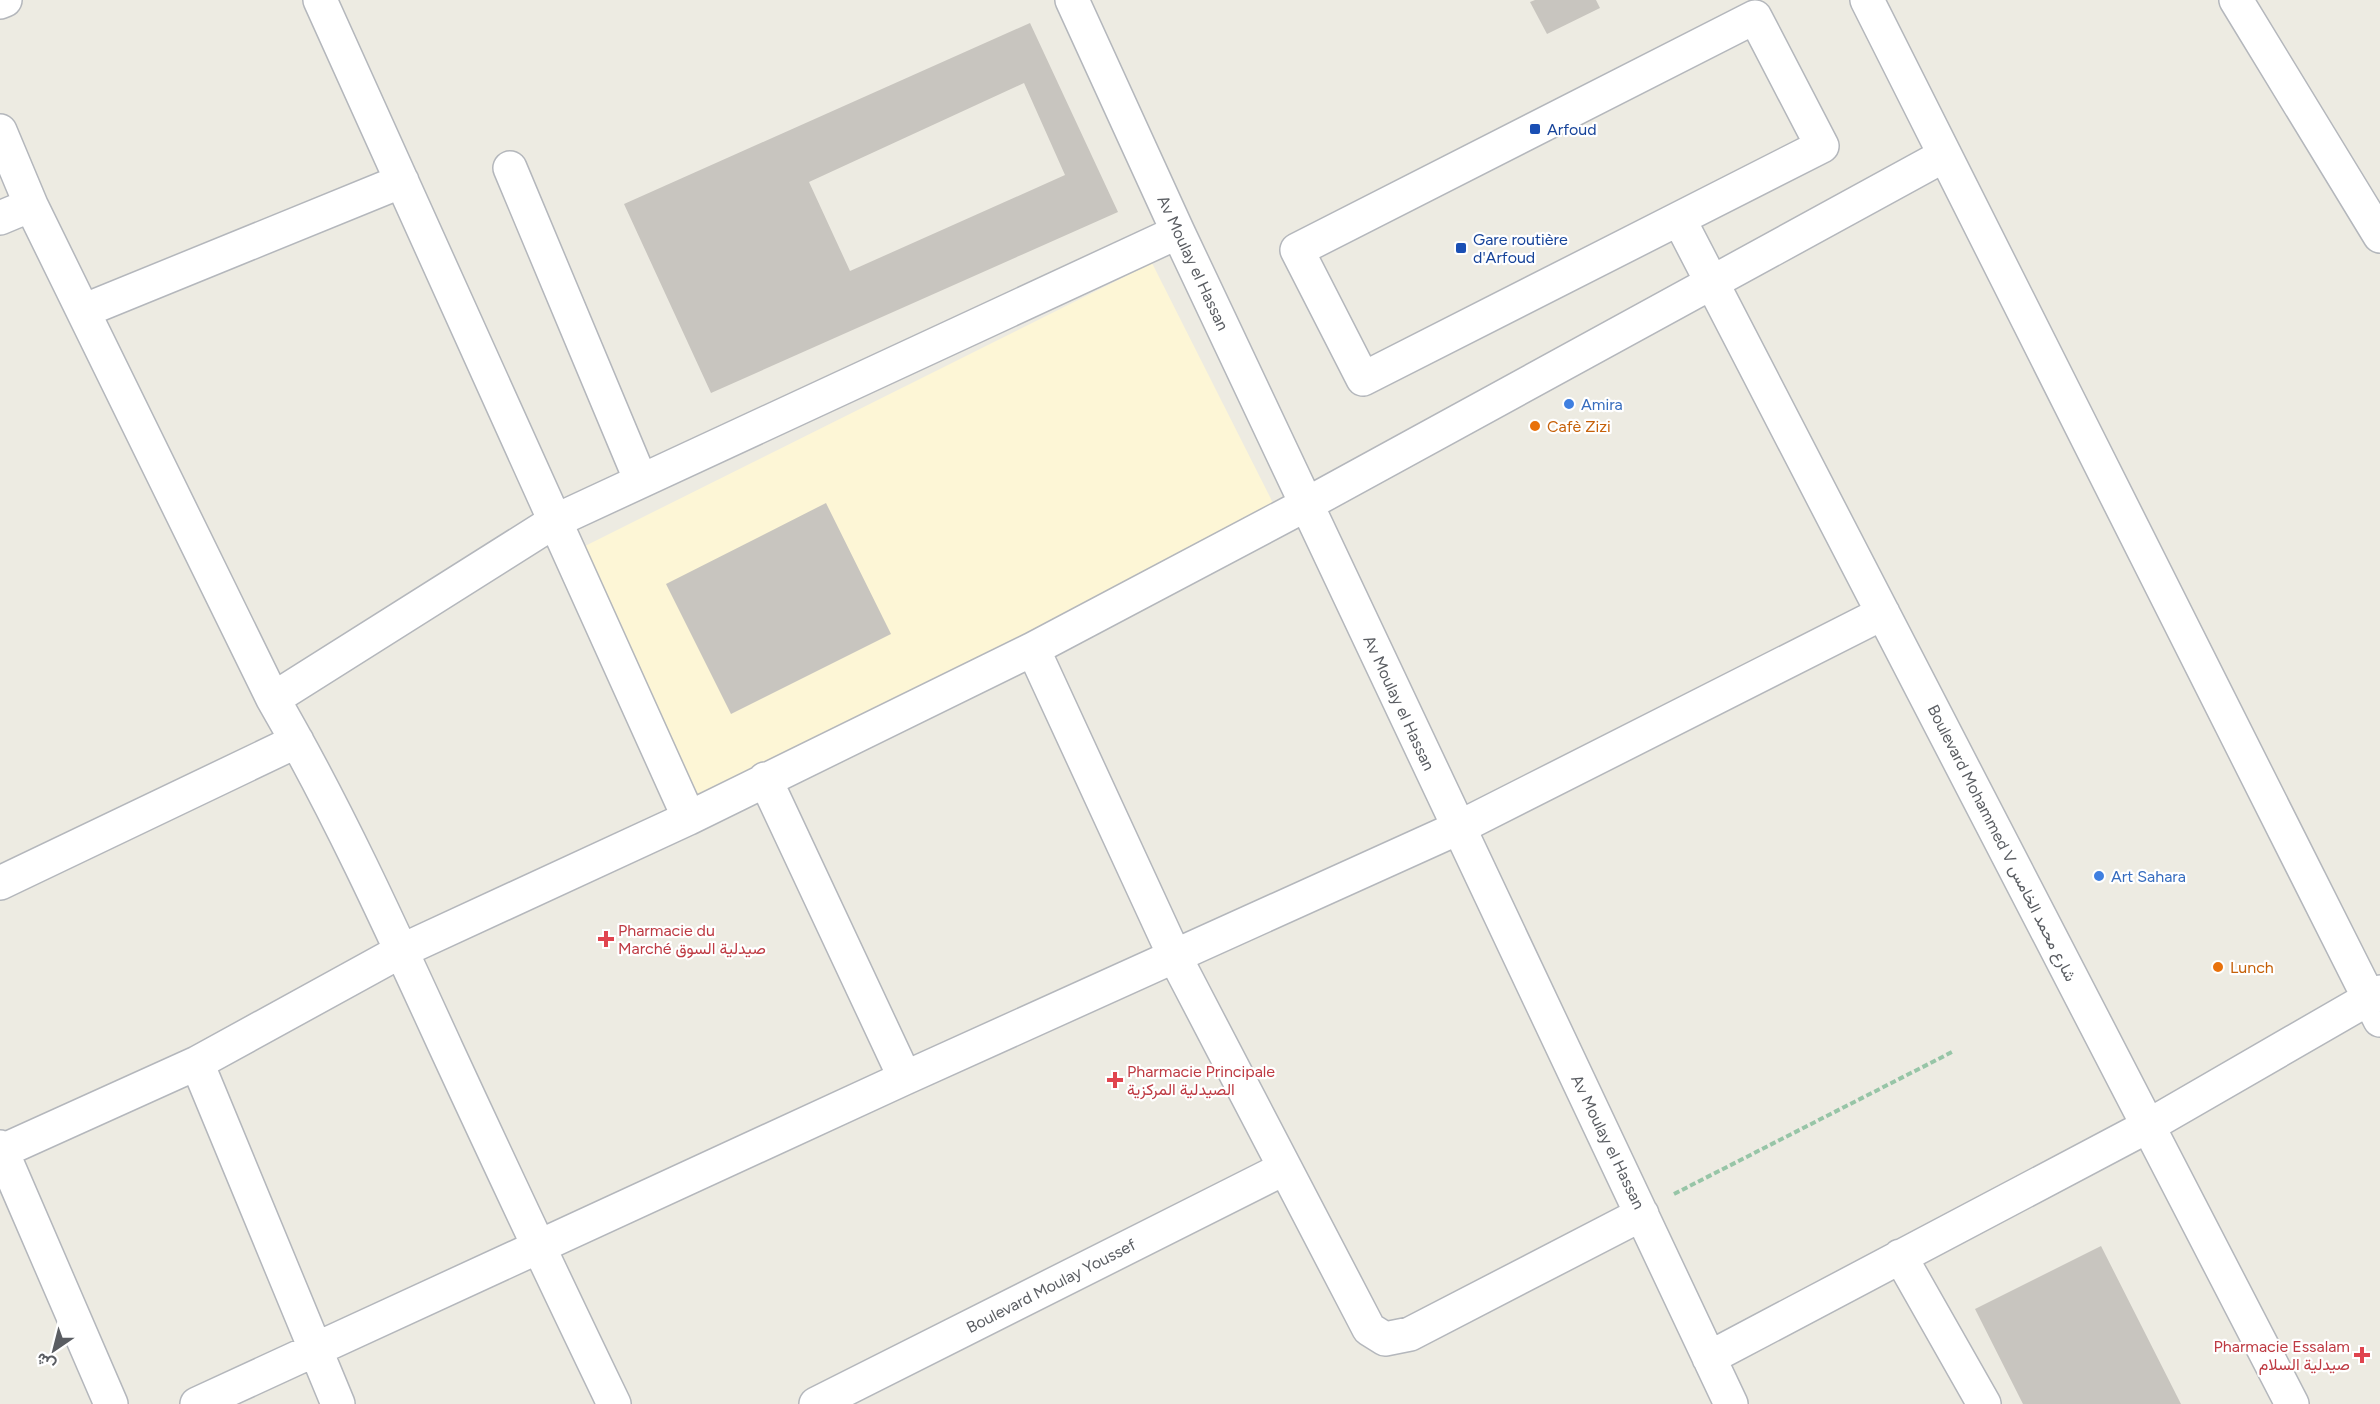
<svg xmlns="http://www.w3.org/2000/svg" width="2380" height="1404" viewBox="0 0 2380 1404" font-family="Figtree,Vazirmatn,sans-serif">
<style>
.commercial{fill:#fdf6d6}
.building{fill:#c8c5bf;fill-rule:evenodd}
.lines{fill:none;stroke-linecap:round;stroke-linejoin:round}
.minor-casing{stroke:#b4b7bc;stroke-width:36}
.path{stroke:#97c5a7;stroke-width:4;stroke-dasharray:6 3;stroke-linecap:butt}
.minor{stroke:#fff;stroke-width:33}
.transit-dot{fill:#1a4fb4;stroke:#fff;stroke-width:2}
.shop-dot{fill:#3f7fe0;stroke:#fff;stroke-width:2}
.food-dot{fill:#e8710a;stroke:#fff;stroke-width:2}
.health-dot{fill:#e0444e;stroke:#fff;stroke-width:2}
.labels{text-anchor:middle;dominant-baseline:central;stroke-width:4.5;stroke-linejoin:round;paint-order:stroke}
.transit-label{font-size:16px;fill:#164399;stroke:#fff;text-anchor:start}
.street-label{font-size:16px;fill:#5a5d62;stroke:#fff}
.shop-label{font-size:16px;fill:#366cbe;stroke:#fff;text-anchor:start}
.food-label{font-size:16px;fill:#c56008;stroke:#fff;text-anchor:start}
.health-label{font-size:16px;fill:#be3a42;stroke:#fff;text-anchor:start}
</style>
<rect width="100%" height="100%" fill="#edebe2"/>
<path class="commercial" d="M1152 263 1279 515 700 804 573 552Z"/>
<path class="building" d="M1535 0H1596L1600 8 1547 34 1530 2Z
M1030 23 1118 212 711 393 624 204ZM1024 83 1065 175 850 271 809 182Z
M826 503 891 634 731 714 666 584Z
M2101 1246 2181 1404H2023L1975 1309Z"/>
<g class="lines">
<defs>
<path id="minor" d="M320 0 689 818
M1072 0 1178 232 1731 1404
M1867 0 2380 1020
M2236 0 2380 236
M0 2 5 0
M1755 17 1822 146 1363 379 1297 250Z
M0 131 31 205 273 699C338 811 392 930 446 1048 501 1167 557 1286 614 1404
M510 168 641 481
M0 218 31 205
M1679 219 2292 1404
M83 311 402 181
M1033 649 1175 957 1369 1329 1385 1339 1410 1334 1642 1214
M273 699 555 521 1178 232
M765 779 905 1078
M0 883 297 741
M197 1063 338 1404
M0 1147 111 1404
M0 1152 197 1063 401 951 689 818 1033 649 1307 504 1945 155
M1900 1256 1984 1404
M1709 1358 2148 1126 2380 992
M197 1404 905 1078 1458 828 1883 613
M816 1404 1285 1168"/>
</defs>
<use href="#minor" class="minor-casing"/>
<path class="path" d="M1674 1194 1954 1051"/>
<use href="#minor" class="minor"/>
</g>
<g class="transit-dot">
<rect x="1529" y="123" width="12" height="12" rx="3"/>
<rect x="1455" y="242" width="12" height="12" rx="3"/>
</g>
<g class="shop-dot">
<circle cx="1569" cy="404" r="6"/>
<circle cx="2099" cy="876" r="6"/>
</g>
<g class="food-dot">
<circle cx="1535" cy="426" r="6"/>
<circle cx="2218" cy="967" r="6"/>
</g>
<g class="health-dot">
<path d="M603 930h6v6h6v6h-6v6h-6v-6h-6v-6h6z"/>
<path d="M1112 1071h6v6h6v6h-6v6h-6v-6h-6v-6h6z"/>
<path d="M2359 1346h6v6h6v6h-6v6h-6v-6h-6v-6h6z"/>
</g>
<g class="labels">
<g class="transit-label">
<text x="1547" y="129">Arfoud</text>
<text x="1473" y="239">Gare routière<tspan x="1473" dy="18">d'Arfoud</tspan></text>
</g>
<g class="street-label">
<text transform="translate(1193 263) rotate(65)">Av Moulay el Hassan</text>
<text transform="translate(1399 703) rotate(65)">Av Moulay el Hassan</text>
<text transform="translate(2002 843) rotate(63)">Boulevard Mohammed V شارع محمد الخامس</text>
<text transform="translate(1608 1142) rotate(64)">Av Moulay el Hassan</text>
<text transform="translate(1051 1286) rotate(-27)">Boulevard Moulay Youssef</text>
</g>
<g class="shop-label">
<text x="1581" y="404">Amira</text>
<text x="2111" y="876">Art Sahara</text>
</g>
<g class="food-label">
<text x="1547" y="426">Cafè Zizi</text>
<text x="2230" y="967">Lunch</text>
</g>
<g class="health-label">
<text x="618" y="930">Pharmacie du<tspan x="618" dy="18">Marché صيدلية السوق</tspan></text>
<text x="1127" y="1071">Pharmacie Principale<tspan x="1127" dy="18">الصيدلية المركزية</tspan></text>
<text x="2350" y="1346" text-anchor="end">Pharmacie Essalam<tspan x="2350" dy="18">صيدلية السلام</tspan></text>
</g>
</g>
<g transform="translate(54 1350) rotate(215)" stroke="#ffffff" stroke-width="4.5" paint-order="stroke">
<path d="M0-4.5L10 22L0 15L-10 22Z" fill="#5a5d62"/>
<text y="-9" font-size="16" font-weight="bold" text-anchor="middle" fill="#5a5d62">ش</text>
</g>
</svg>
